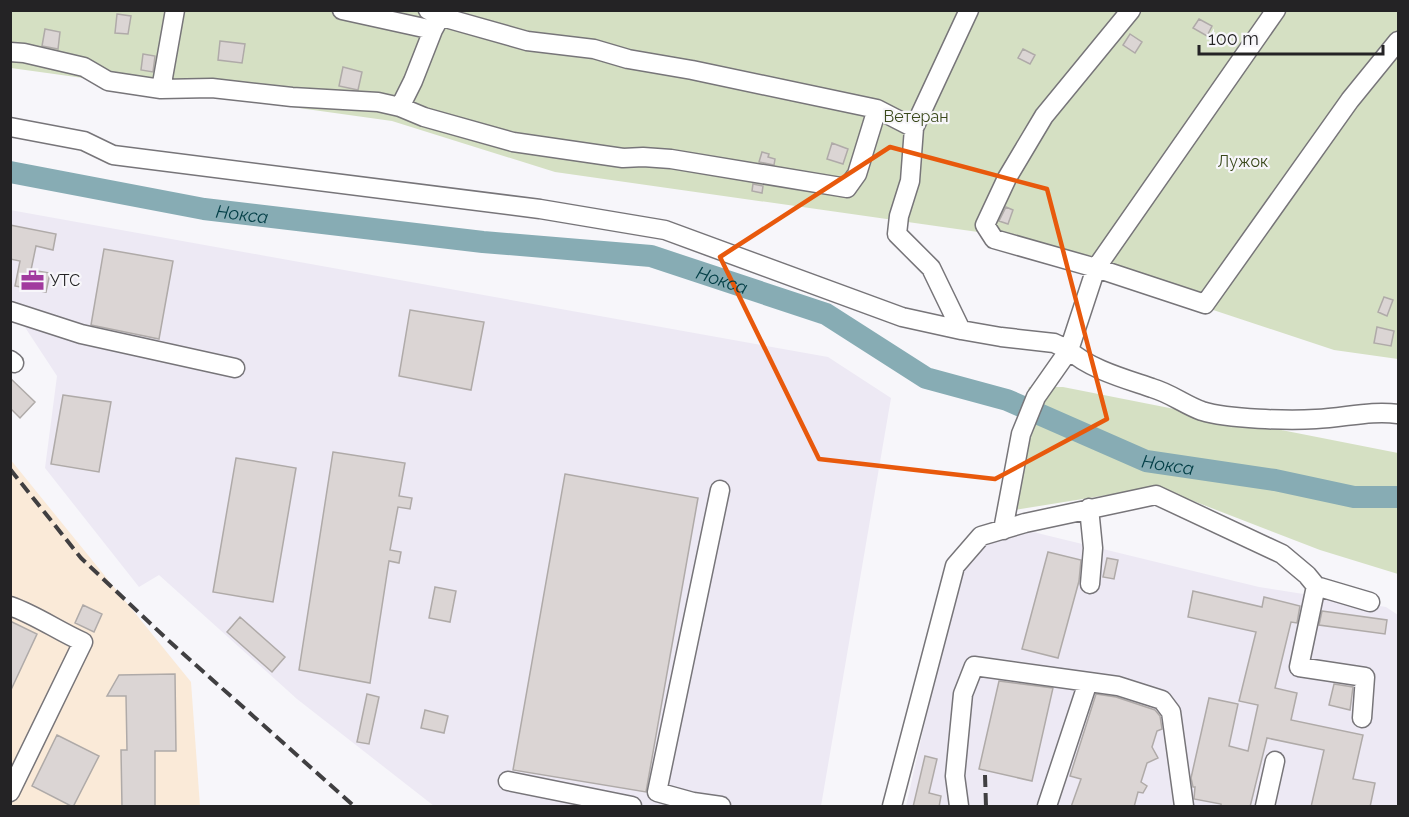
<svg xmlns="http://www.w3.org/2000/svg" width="1409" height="817" viewBox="0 0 1409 817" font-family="Raleway,sans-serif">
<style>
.commercial{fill:#faead8}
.built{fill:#ede9f4}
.green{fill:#d5e0c3}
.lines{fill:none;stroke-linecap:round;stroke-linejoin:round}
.river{stroke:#87acb4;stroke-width:22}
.building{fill:#dbd5d4;stroke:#afaaa8;stroke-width:1.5}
.minor-casing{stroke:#777579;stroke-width:21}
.minor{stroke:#fff;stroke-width:18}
.rail{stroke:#403f41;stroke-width:4;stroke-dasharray:12 6;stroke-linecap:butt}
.marked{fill:none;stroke:#e8590c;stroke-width:4.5;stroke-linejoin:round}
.labels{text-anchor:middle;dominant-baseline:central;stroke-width:4.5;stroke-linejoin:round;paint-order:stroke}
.park-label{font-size:16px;fill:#39481a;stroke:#f7f6fa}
.poi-label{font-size:16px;fill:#242325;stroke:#f7f6fa;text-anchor:start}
.water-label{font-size:18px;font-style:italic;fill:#003d45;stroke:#f7f6fa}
</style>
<rect width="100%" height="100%" fill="#f7f6fa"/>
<path class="commercial" d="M10 459 191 682 200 806H11Z"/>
<path class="built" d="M10 210 828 357 891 398 821 806H434L297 699 159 575 139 587 45 468 57 376 11 306Z
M1033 532 1259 587 1386 607 1398 615V806H906L959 571 984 541Z"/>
<path class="green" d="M11 10 1398 11V359L1334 350 978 232 555 172 392 121 11 68Z
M1029 387H1063L1398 453V574L1320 550 1157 487 996 513Z"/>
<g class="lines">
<path class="river" id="s1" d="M10 172 204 209 483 242 651 256 826 314 926 378 1007 400 1146 461 1275 480 1354 497H1398"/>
</g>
<path class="building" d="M117 14 131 16 128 34 115 33Z
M1199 19 1212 26 1207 36 1193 28Z
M45 29 60 32 58 49 42 46Z
M1130 34 1142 42 1135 53 1123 45Z
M220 41 245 44 242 63 218 60Z
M1023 49 1035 55 1030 64 1018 58Z
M143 54 155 56 153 72 141 70Z
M343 67 362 72 358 90 339 86Z
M832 143 848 149 843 164 827 159Z
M762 152 769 154 768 157 775 159 774 165 759 162Z
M753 184 763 186 762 193 752 191Z
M1006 207 1013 210 1008 224 999 221Z
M10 225 56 234 53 250 36 246 31 270 50 273 46 292 15 286 20 261 10 259Z
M104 249 173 261 159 339 91 325Z
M1384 297 1393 300 1387 316 1378 312Z
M410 310 484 322 471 390 399 376Z
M1377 327 1394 331 1391 346 1374 343Z
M10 378 35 402 20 418 10 408Z
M63 395 111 402 99 472 51 464Z
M333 452 405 463 399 496 412 498 410 509 398 507 390 550 401 552 399 563 389 561 370 683 299 670Z
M236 458 296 468 273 602 213 592Z
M565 474 698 498 646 792 513 770Z
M1048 552 1081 560 1079 581 1058 658 1022 649Z
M1107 558 1118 560 1114 579 1103 577Z
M435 587 456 591 450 622 429 618Z
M1193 591 1262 607 1264 597 1300 606 1297 623 1291 622 1275 688 1297 693 1291 720 1363 735 1353 779 1375 783 1370 807H1311L1324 750 1267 738 1250 807H1221V804L1194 799 1195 787H1193L1191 778 1209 698 1238 704 1229 746 1248 751 1258 705 1239 701 1256 632 1188 617Z
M83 605 102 614 94 632 75 623Z
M1322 611 1387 620 1385 634 1319 625Z
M240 617 285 657 272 672 227 632Z
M10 621 37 634 10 692Z
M175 674 176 751H155V807H122L121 750H127L126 696H107L119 675Z
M999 681 1053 688 1032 781 979 769Z
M1334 684 1353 687 1350 710 1329 705Z
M367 694 379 697 369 744 357 742Z
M1096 694 1116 697 1155 710 1160 716 1162 729 1157 731 1152 747 1158 758 1147 763 1141 782 1147 786 1143 793 1138 792 1134 807H1071L1081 779 1070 776Z
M425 710 448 716 444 733 421 728Z
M57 735 99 756 73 807 32 786Z
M925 756 937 759 929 793 941 796 939 807H913Z"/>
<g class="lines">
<defs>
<path id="minor" d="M342 10 433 30
M428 10 442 17 527 41 594 49 628 59 692 70 877 109 914 128
M969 10 914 128 910 181 899 216 897 234 931 268 961 330 1001 337 1054 343 1069 350 1096 268 1276 10
M1131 10 1044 116 1007 178 985 225 994 239 1096 268 1205 304 1350 100 1398 41
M10 52 24 53 84 67 108 81 161 89 212 88 292 97 378 102 400 107 413 81 433 30 444 10
M161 89 175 10
M400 107 424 117 513 142 623 158 643 157 671 159 847 188 857 174 877 109
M10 127 84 141 113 155 540 209 665 230 902 317 961 330
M10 311 81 334 235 368
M10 360 14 363
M720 490 657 792 693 802 721 806
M1089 508 1093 548 1090 584
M1003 530 1021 434 1036 397 1069 350C1089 369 1126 379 1152 388 1170 393 1185 405 1202 411 1228 419 1289 421 1316 419 1344 418 1371 410 1398 414
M1316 586 1299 667 1365 677 1362 718
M10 606C36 615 58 631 83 642L10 792
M508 781 632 806
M892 806 955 566 981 536 1025 523 1156 495 1282 554 1307 575 1316 586 1370 602
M959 806 955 776 963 694 974 666 1118 686 1162 700 1171 712 1184 806
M1047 806 1088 682
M1265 806 1275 761"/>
</defs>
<use href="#minor" class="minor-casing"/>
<use href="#minor" class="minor"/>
<path class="rail" d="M10 469 81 558 169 641 354 806
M985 775 986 806"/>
</g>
<path class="marked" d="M890 147 1047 189 1107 419 995 479 819 459 720 257Z"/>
<defs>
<symbol id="office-bare" viewBox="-9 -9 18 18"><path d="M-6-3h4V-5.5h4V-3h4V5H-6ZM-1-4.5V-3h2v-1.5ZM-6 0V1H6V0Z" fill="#a13a9e" stroke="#f7f6fa" stroke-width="2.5" paint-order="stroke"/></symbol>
</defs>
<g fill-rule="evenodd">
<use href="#office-bare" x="16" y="264" width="33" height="33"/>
</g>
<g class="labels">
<g class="park-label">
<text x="916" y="116">Ветеран</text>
<text x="1243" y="161">Лужок</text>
</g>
<g class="poi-label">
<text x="50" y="280">УТС</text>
</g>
<g class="water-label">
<text stroke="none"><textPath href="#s1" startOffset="236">Нокса</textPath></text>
<text stroke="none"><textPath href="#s1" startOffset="722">Нокса</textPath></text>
<text stroke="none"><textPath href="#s1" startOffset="1208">Нокса</textPath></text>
</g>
</g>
<rect width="1409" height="817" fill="none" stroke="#242325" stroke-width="24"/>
<path d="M1199 45v9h184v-9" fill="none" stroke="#242325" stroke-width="3"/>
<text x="1208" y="45" font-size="18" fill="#242325" stroke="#f7f6fa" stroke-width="4.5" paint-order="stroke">100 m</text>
</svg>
